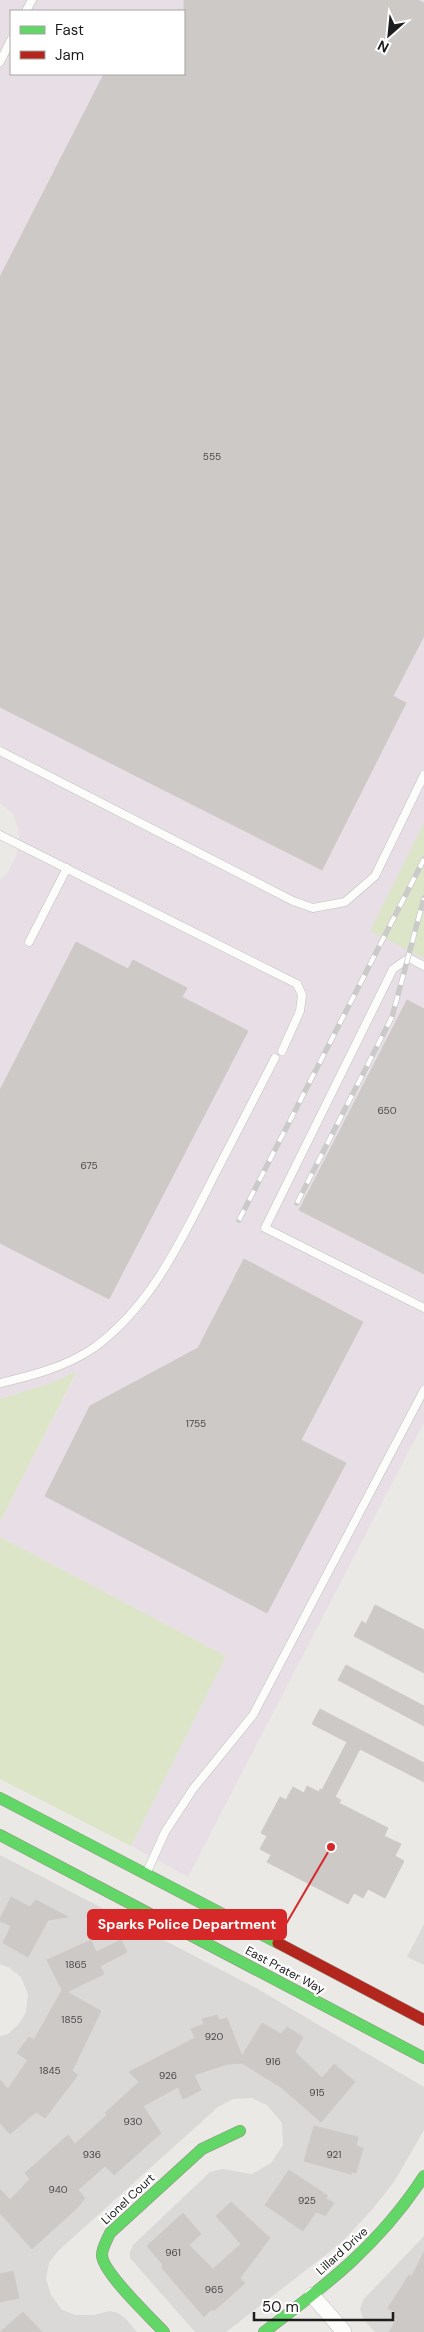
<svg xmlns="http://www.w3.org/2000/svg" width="424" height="2332" viewBox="0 0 424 2332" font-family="'DM Sans',sans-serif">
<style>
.residential{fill:#dad9d7}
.industrial{fill:#e8dfe6;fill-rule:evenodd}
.grass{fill:#dde5c8}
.parking{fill:#dbdad9}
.building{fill:#ccc9c7;stroke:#cecac8}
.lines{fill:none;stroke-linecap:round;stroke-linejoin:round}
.lane-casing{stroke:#bebebc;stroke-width:9}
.street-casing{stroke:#bebebc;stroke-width:16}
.fast-casing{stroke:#939180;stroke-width:12}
.jam-casing{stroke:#939180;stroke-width:12}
.lane{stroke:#fcfcfb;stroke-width:8}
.street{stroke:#fcfcfb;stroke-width:15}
.fast{stroke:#63d668;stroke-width:11}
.jam{stroke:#b3261e;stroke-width:11}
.rail-casing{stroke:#cacac9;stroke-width:5.5}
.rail{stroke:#fff;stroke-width:4;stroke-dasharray:11;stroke-linecap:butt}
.labels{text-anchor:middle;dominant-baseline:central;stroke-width:4.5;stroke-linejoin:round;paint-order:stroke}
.number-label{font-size:10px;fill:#494848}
.street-label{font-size:12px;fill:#1d1d1d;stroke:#fff}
.leader{fill:none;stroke:#d62828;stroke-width:2}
.callout-dot{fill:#d62828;stroke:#fff;stroke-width:2}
.callout{fill:#d62828;stroke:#d62828;stroke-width:2}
.callout-label{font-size:14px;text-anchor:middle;font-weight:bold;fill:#fff}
</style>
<rect width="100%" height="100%" fill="#ebe9e6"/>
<path class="residential" d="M0 1855 256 1988 424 2087V2130L394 2182 371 2211 341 2243 226 2332H195L130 2258V2252L133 2245 210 2172 222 2169 252 2174 271 2163 283 2145 282 2123 267 2105 252 2098 233 2099 218 2107 58 2251 49 2263 46 2279 51 2295 62 2310 76 2315H94L110 2311 118 2313 125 2318 137 2332H0V2036L8 2034 19 2024 26 2012 28 1994 21 1977 8 1967 0 1964Z
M424 2236V2332H375L364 2320 360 2310 363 2300Z"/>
<path class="industrial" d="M0 0H424V1422L188 1877 131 1846 226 1656 0 1537V1522L77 1372 54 1382 0 1399V880L8 872 16 856 19 843 18 828 13 814 0 803ZM11 11H184V74H11Z"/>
<path class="grass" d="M424 823V958L370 931Z
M77 1371 0 1522V1399L54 1382Z
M0 1537 226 1656 131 1846 0 1779Z"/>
<path class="parking" d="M424 1924V1965L407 1957Z"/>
<path class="building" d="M184 0H418L424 3V636L393 696 406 703 322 870 0 707V277L104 74H184Z
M76 942 128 969 133 960 150 969 187 988 182 997 248 1031 109 1299 0 1243V1090Z
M407 1000 424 1009V1274L299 1210Z
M244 1259 363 1322 301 1440 346 1463 267 1613 45 1496 90 1406 198 1348Z
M375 1605 424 1630V1673L354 1636 362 1621 366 1624Z
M346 1665 424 1706V1726L338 1680Z
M320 1709 424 1763V1782L360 1749 335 1797 341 1800 339 1803 388 1828 384 1836 401 1844 395 1856 404 1861 385 1898 368 1889 363 1898 354 1893 348 1904 267 1862 271 1855 260 1849 267 1836 261 1833 280 1797 286 1800 293 1787 304 1793 307 1786 319 1792 320 1789 322 1790 347 1742 312 1724Z
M11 1897 30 1907 36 1900 68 1917 48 1920 28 1957 3 1943 11 1926 0 1921V1919Z
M91 1940 96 1952 121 1940 127 1952 100 1966 104 1974 67 1992 101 2011 72 2071 78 2075 45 2118 36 2112 10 2134 0 2123V2080L8 2089 28 2060 17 2053 29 2037 34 2040 62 1990 47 1960Z
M217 2015 219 2020 227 2018 242 2056 262 2023 281 2034 287 2027 303 2037 295 2052 322 2078 334 2064 355 2082 321 2122 282 2088 242 2063 228 2064 194 2075 201 2090 183 2099 178 2087 143 2106 161 2133 114 2175 105 2166 78 2190 85 2198 79 2206 32 2249 0 2213V2189L10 2200 30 2179 25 2173 68 2135 75 2144 107 2115 105 2113 139 2082 129 2072 195 2038 191 2029 204 2024 202 2019Z
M314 2126 358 2137 356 2146 363 2148 356 2173 352 2172 351 2174 304 2161Z
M289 2170 328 2196 325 2198 334 2203 325 2216 317 2212 315 2213 303 2231 265 2205Z
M231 2202 270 2238 240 2278 245 2283 215 2310H211L204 2317 161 2267 163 2265 147 2246 183 2213 201 2234 189 2245 213 2269 241 2244 216 2216Z
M424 2252V2332H389L397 2319 392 2316 395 2312 388 2308 409 2275 412 2276Z
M13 2271 19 2298 0 2302V2274Z
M23 2312 42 2332H0Z"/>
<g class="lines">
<defs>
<path id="lane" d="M26 11 32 0
M0 62 11 40
M0 751 293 901 313 908 345 902 375 876 424 775
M0 835 297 984 302 995 300 1011 282 1051
M29 942 67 868
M424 966 409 958 393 969 265 1228 424 1308
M0 1383C31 1376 65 1367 92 1349 150 1308 181 1241 212 1180 233 1139 254 1099 275 1058
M146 1874 165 1832 193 1789 253 1715 424 1390"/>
<path id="street" d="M312 2295 344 2332"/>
<path id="fast" d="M0 1798 278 1943
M0 1835 424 2058
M164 2332C151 2318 102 2272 102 2255 102 2248 107 2240 110 2233L202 2149 240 2131
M264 2332C328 2284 380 2244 424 2176"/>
<path id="jam" d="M278 1943 424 2020"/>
</defs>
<use href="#lane" class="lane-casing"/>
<use href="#street" class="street-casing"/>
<use href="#fast" class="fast-casing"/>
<use href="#jam" class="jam-casing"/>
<use href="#lane" class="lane"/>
<use href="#street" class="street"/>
<use href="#fast" class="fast"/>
<use href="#jam" class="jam"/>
<defs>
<path id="rail" d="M297 1203 392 1017 424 898
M239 1220 424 859"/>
</defs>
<use href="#rail" class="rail-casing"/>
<use href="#rail" class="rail"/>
</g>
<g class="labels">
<g class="number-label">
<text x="212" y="456">555</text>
<text x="387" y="1110">650</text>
<text x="89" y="1165">675</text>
<text x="196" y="1423">1755</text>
<text x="76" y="1964">1865</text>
<text x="72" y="2019">1855</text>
<text x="214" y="2036">920</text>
<text x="273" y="2061">916</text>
<text x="50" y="2070">1845</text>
<text x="168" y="2075">926</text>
<text x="317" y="2092">915</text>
<text x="133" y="2121">930</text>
<text x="92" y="2154">936</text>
<text x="334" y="2154">921</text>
<text x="58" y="2189">940</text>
<text x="307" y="2200">925</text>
<text x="173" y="2252">961</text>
<text x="214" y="2289">965</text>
</g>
<g class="street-label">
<text transform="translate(285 1970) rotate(28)">East Prater Way</text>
<text transform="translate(128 2199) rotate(-43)">Lionel Court</text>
<text transform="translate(342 2251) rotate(-42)">Lillard Drive</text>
</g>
</g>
<path class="leader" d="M331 1847L286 1924"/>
<circle class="callout-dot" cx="331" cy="1847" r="5"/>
<rect class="callout" x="88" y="1910" width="198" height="29" rx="5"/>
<g class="callout-label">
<text x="187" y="1929">Sparks Police Department</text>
</g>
<rect x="10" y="10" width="175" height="65" fill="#ffffff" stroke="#a5a5a5"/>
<rect x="20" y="26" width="25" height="8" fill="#63d668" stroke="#a5a5a5"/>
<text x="55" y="35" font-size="15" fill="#1d1d1d">Fast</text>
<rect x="20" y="51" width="25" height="8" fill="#b3261e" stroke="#a5a5a5"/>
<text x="55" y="60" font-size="15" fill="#1d1d1d">Jam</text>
<g transform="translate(389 35) rotate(207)" stroke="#ffffff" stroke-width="4" paint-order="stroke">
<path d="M0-4L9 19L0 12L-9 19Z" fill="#1d1d1d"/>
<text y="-8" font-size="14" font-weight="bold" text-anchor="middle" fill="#1d1d1d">N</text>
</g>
<path d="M254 2312v8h139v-8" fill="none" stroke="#1d1d1d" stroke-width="2.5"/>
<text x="262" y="2312" font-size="15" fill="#1d1d1d" stroke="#ffffff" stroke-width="4" paint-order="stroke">50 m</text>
</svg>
